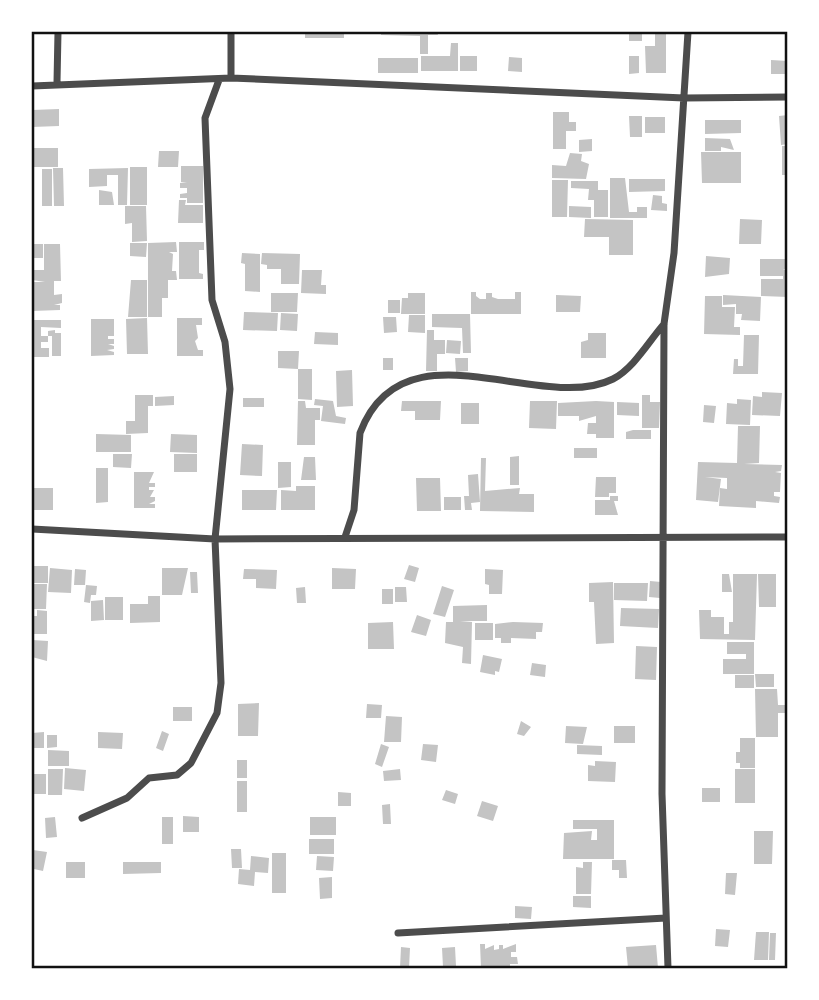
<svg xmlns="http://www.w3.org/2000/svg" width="819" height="1000" viewBox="0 0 819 1000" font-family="Cabin,sans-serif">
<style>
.building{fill:#c4c4c4}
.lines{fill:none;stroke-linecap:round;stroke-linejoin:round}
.minor{stroke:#4c4c4c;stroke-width:7}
.neatline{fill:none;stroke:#111;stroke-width:2.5}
</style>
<rect width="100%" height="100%" fill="#fff"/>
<path class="building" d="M305 32H344V38H305Z
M381 32H437L438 35H428V54H420V36L381 35Z
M629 32H642V41H629Z
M655 32H666V73H646L645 46H655Z
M451 43H458V71H421V56H450Z
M460 56H477V71H460Z
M629 56H639V73L629 74Z
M509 57 522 58V72L508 71Z
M378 58H418V73H378Z
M771 60 788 61V74H771Z
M59 109V126L32 127V110Z
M553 112H569V122H576V131H566V149H553Z
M788 115V144L781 145 779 116Z
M629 116H642V137H630Z
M645 117H665V133H645Z
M705 120H741V133L705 134Z
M705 138 730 139 734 150 721 147V151H705Z
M592 139V151L579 152V140Z
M782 146H788V175H782Z
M32 148H58V167H32Z
M159 151H179L178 167H158Z
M701 152H741V183H702Z
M570 153 582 154 581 161 589 164 586 179 552 178V165L566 166Z
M181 166H203V203H187V198H180V194L187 193V188H180V183L187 182H181Z
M130 167H147V205H130Z
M53 168H63L64 206H54Z
M128 168 127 205H118V175H107V186L89 187V169Z
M42 169H52V206H42Z
M610 178H625L629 212H637V207H647V218H610Z
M629 179H665V191L629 192Z
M552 180H568L567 217H552Z
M571 181H598V190H608V217H594V200H588L589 189 571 188Z
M99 190 112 192 114 205H99Z
M653 195 662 196V203L667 204V211L651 210Z
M179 200H186L185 205H203V223H178Z
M125 206H146L147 241 132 242V223L125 224Z
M569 206 591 207V218L569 217Z
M585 219 633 220V255H609V237H584Z
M740 219 762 220 761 244H739Z
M176 242 177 252H169L173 254 172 271H176L177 280H168V298H162V317H148V243Z
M179 242H204V250H199V273L203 274V279H179Z
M130 243H147L146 257 130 256Z
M32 244H43V258H32Z
M44 244H60L61 281H54V295L62 294V303L54 305H60V310L32 311V282H45L32 280V270H44Z
M242 253 260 254V292L245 291V264L241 263Z
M262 253 300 254 299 284H281V269H267V265L261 264Z
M706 256 730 258 729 274 705 277Z
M760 259H788V269H783L788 271V297L761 296V279H783V276H760Z
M302 270H322L321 285H326V294L301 293Z
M131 280H147V317H128Z
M471 292H476V296L480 299H486V293H492V297L498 299H515V292H521V314H471Z
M271 293H298L297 312H271Z
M408 293H425V314H401L402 298H408Z
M556 295 581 296 580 312H556Z
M723 295 761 297 760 321 741 320 742 314H736V304L723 305Z
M705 296H722V307H735L734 327H740V335L704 334Z
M388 300H400V313H388Z
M244 312 278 313 277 331 243 330Z
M281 313 298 314 297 331 280 330Z
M432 314H470L471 353H463L462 328 432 327Z
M409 315H425V333L408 332Z
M383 317H396L397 332 384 333Z
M147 318 148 354H127L126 319Z
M177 318H202V325H196L198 338 195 341 198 350H203V356H177Z
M91 319H114V336H108V339H114V344H108L114 346V349L107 350 114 352V355L91 356Z
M32 320H61V328L41 327V336H48V342H41V348H49V357H32Z
M55 330V333H61V356H52V336H48V331Z
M427 330H434V340H445V354H437V371H426Z
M315 332 338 333V345L314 344Z
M588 333H606V358H581V342L588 340Z
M744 335H759L758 374H733L734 359H738V366H743Z
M447 340 461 341 460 354 446 353Z
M278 351H299L298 369 278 368Z
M383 358H393V370H383Z
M455 358H468V371L456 372Z
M298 369H312V400L298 399Z
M352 370 353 406 337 407 336 371Z
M762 392 782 393 780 416 752 415 753 396 762 397Z
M135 395H153V406H148V433L126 434V421H135Z
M642 395H650V402H660L659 428H642Z
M174 396V405L155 406V397Z
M243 398H264V407H243Z
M315 399 333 401 336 416 346 418 345 424 321 421 323 406 314 405Z
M737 399 751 400 750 425 726 424 727 403 737 404Z
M298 401H305L306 408H320V420H315V445H297Z
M402 401H441L440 420H415V411H401Z
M530 401H557L556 429 529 428Z
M596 401 614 402V438H596V434H587L588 423H596V416L579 421V416H558V403Z
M617 402 639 403V416L617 415Z
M461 403H479V424H461Z
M704 405 716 406 714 423 703 422Z
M738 426H760L759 463 744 464 782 465 781 471 775 472 781 473 780 492H774V496L780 497 779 503 756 501V508L719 506 720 488 727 489V478L705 477 721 479 718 502 696 500 698 462 737 463Z
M633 430H651V439H626V432Z
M96 434 131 435V452H96Z
M171 434 197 435V453L170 452Z
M242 444 263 445 262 476 240 475Z
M574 448H597V458H574Z
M113 454H132L131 468 113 467Z
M174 454H197V472H174Z
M519 456V485H510V457Z
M304 457H315L316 480H301Z
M481 458H486L485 491 520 488 519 494H534V512L480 511Z
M278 462H291V487L278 488Z
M96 468H108V502L96 503Z
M134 472H154L149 483H155V487H149V490H154L150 497H155V501L149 504H155V508H134Z
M478 474 480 502 471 503 472 510H465L464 496H469L468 475Z
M596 477H616V493H609V497H595Z
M416 478H440L441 511H417Z
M296 486H315V510H281V490L296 491Z
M34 488H53V510H34Z
M242 490H277L276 510H242Z
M610 496H618V501H614L618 515H595V500H610Z
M444 497H461V510H444Z
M409 565 419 568 415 582 404 579Z
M32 566H48V583H32Z
M50 568 72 570 71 593 48 592Z
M162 568H188L182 595H162Z
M332 568 356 569 355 589H332Z
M75 569 86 570 85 585H74Z
M244 569 277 570 276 589 256 588V579H243Z
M485 569 503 570 502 594H489V585L485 584Z
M190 572H197L198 593H191Z
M722 574H729L732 592H722Z
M733 574H757L755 640 700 639 699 610H711V617H724V634H729V622H733Z
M758 574H776V607H759Z
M650 581 661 582 660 598 649 597Z
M613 582 614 643 596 644 594 602H589V583Z
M614 583H648L647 601 614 600Z
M32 584H47L46 609H32Z
M86 585 97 586 96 595H91L90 603 84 602Z
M442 586 454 590 445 617 433 614Z
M305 587 306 603H297L296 588Z
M395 587H406L407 602H395Z
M382 589H393V604H382Z
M148 596H160V622L130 623V604H148Z
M105 597H123V620H105Z
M103 600 104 620 91 621V601Z
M487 605V621H460L472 622 471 664 462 663 463 647 445 643 446 622H453V606Z
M621 608 659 609 658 628 620 626Z
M37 610 47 611V634H32V616H37Z
M417 615 431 620 426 636 411 632Z
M393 622 394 649H368V623Z
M513 622 543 623 542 632H536V639L511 638V643H501V638H495V624Z
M475 623H493V640H475Z
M32 640 48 641 47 661 32 657Z
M727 642H754V674H723V659H746V654H727Z
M636 646 657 647 656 680 635 679Z
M483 655 502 659 499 672 495 671V675L480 672Z
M532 663 546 665 545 677 530 675Z
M755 674H774V687H756Z
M735 675H754V688H735Z
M755 689H777L778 705H788V713H778V737H756Z
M259 703 258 736H238V704Z
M367 704 382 705 381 718H366Z
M173 707H192V721H173Z
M386 716 402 717 401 742H384Z
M521 721 531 727 524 736 517 734Z
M566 726 587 727 583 744 565 743Z
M614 726H635V743H614Z
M162 731 169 734 163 751 156 748Z
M44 732V748H32V733Z
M98 732 123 733 122 749 98 748Z
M47 735H57V747L47 748Z
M740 738H755V768H740V763H736V752H740Z
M381 744 389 747 382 767 375 764Z
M423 744 438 745 436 762 421 760Z
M577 745 602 746V755L577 754Z
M48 750 69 751V766H48Z
M237 760H247V778H237Z
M595 761 616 762 615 782 588 781V765L595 766Z
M65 768 86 770 84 791 64 789Z
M48 769H63L62 795H48Z
M400 769 401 780 384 781 383 771Z
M735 769H755V803H735Z
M32 774H46V794H32Z
M237 781H247V812H237Z
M702 788H720V802H702Z
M446 790 458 794 455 804 442 800Z
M338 792 351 793V806H338Z
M482 801 498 806 493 821 477 816Z
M390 804 391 824H383L382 805Z
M183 816 199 817V832H183Z
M55 817 57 837 46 838 45 818Z
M162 817H173V844H162Z
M310 817H336V835H310Z
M573 820H614V859H563L564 833 592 831 591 840H597V829H573Z
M754 831H773L772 864H754Z
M309 839H334V854H309Z
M231 849H241L242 868H232Z
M33 850 47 852 43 871 34 869Z
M272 853H286V893H272Z
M251 856 269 858 268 873 255 872 254 886 238 884 239 869 250 870Z
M317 856 334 857 333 871 316 870Z
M612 860H626L627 878H619V870H612Z
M66 862H85V878H66Z
M123 862H161V873L123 874Z
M583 862H592L591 894H576V867L583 868Z
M726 873H737L735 895 725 894Z
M332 877V898L320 899 319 878Z
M573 896H591V908L573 907Z
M515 906 532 907 531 919 515 918Z
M716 929 730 930 728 947 715 946Z
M756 932H769L768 960H754Z
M770 933H776L775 960H769Z
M480 944H485V949L494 945V950L499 949V945H503V949L516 944V952H511V957H517L518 964H510V968H481Z
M656 945 658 968H628L626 947Z
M401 947 410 948 409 968H400Z
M455 947 456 966 443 967 442 948Z"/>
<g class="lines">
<path class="minor" d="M231 32V78
M57 82 58 32
M32 86 231 78 684 98 788 97
M32 529 215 539 788 537
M345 537 354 510 360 433C403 319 541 415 613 379 634 368 649 341 664 324
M82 818 127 798 149 778 177 775 191 763 217 713 221 683 215 539 230 389 225 342 212 300 205 118 219 80
M398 933 666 918
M668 968 662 794 664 324 674 253 688 32"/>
</g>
<rect width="819" height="1000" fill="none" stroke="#ffffff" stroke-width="66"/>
<rect x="33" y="33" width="753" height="934" class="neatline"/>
</svg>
